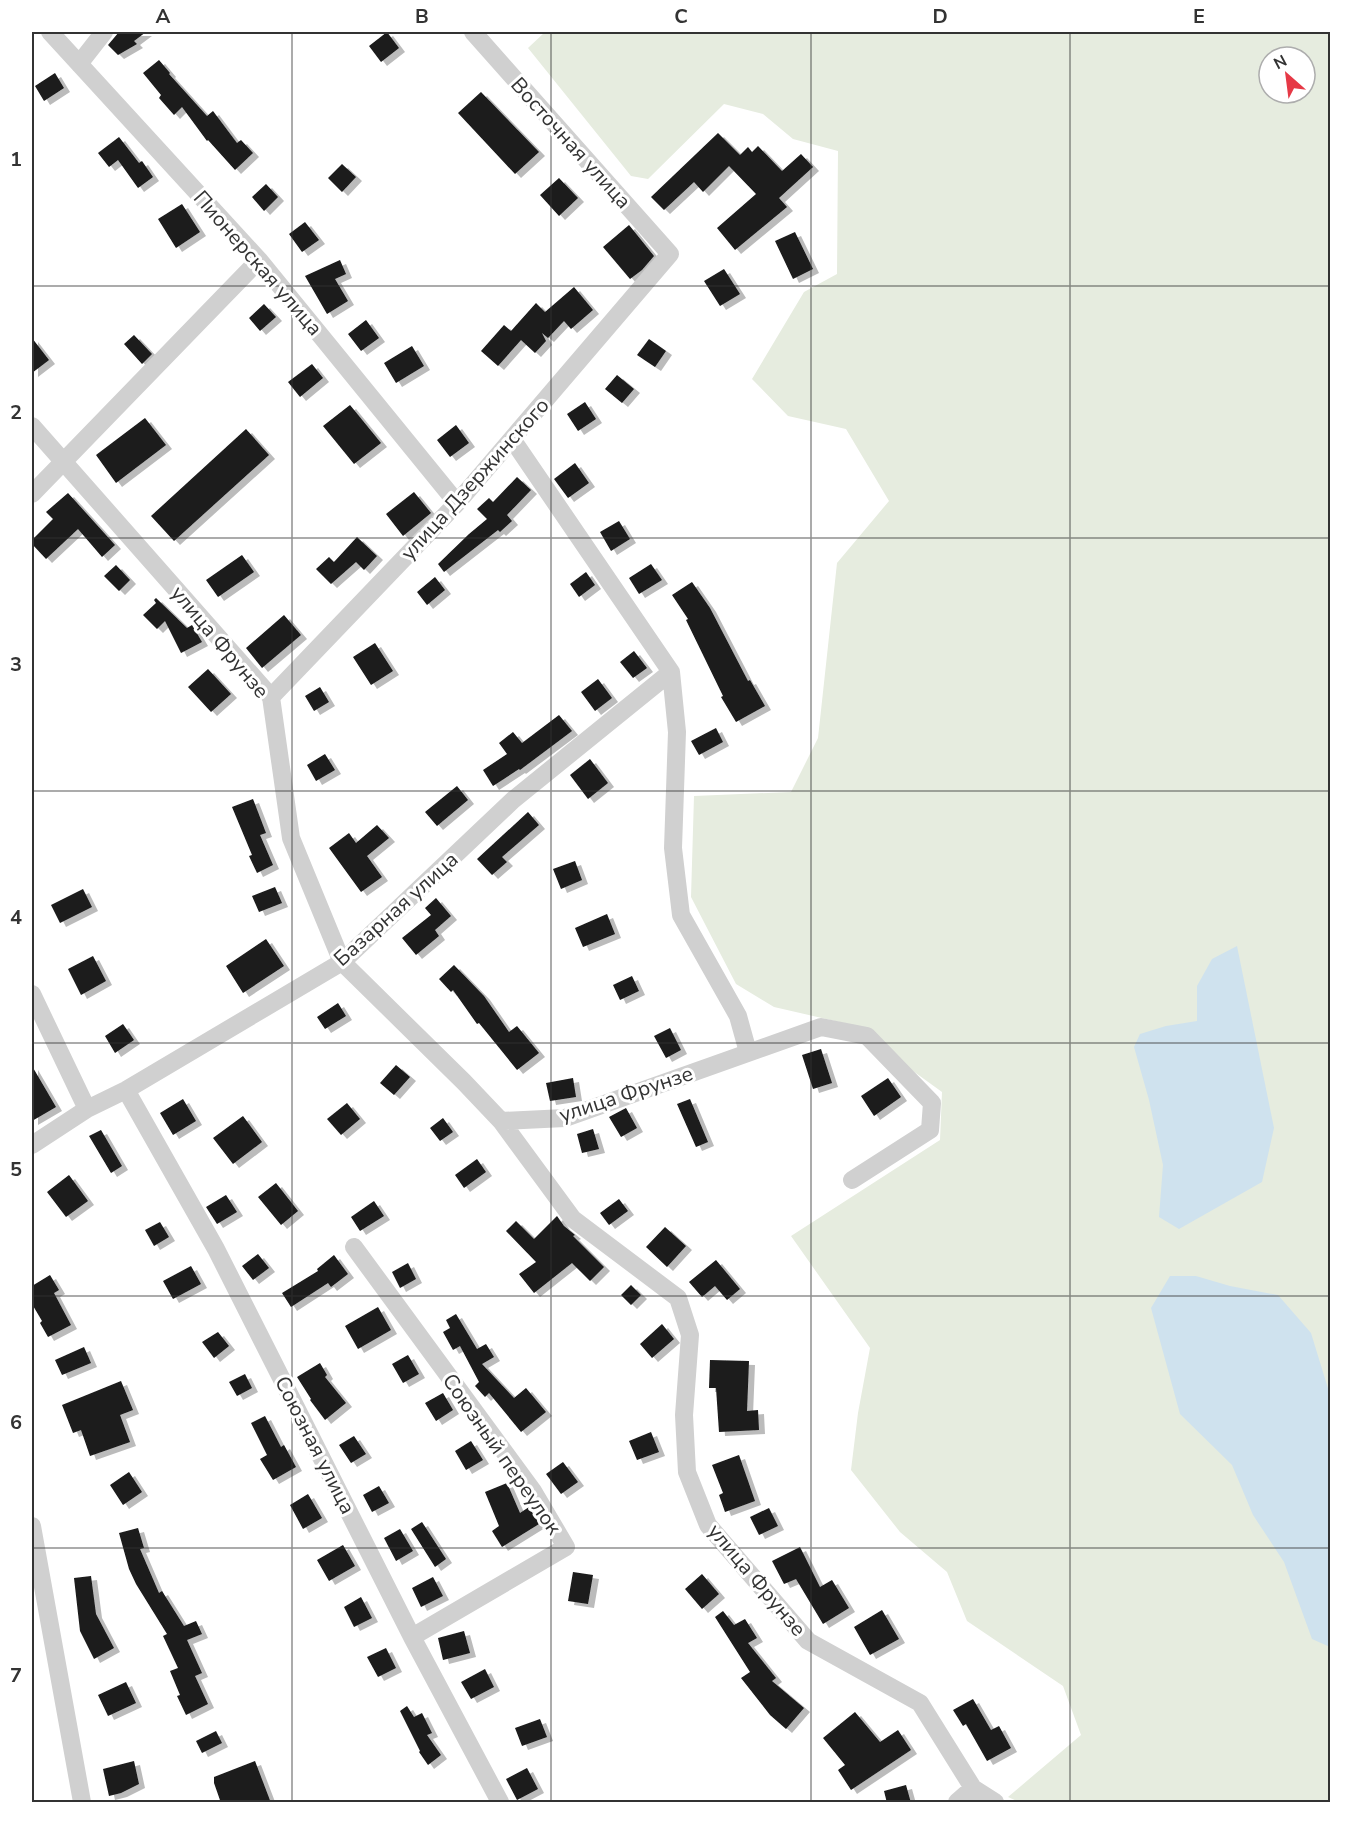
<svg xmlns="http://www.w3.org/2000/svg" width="1362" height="1834" viewBox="0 0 1362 1834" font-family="'Nunito Sans',sans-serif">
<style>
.green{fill:#e6ecdf;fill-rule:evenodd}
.water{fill:#cfe2ee}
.building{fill:#1a1a1a;filter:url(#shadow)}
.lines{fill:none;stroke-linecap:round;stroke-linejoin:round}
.minor{stroke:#d0d0d0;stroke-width:18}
.grid{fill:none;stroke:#333;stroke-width:1.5;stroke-opacity:0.55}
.labels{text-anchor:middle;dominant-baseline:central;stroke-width:6;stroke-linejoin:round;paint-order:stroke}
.street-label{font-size:21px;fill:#333;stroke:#fff}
.neatline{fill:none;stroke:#333;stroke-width:2}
.grid-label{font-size:20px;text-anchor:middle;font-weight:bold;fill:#333}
</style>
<defs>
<filter id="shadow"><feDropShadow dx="6" dy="4" stdDeviation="0" flood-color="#0004"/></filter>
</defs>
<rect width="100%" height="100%" fill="#fff"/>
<path class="green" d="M545 32H1330V1802H1019L1008 1797 1081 1735 1063 1686 967 1621 947 1572 900 1532 851 1470 858 1413 870 1348 791 1236 940 1140 942 1092 848 1024 774 1007 736 984 691 897 694 796 791 792 818 738 837 563 889 501 846 429 788 416 752 379 804 292 837 274 838 151 793 139 763 114 724 104 648 179 631 176 528 48ZM1269 57H1305V93H1269Z"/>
<path class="water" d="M1237 946 1274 1128 1262 1182 1179 1229 1159 1217 1163 1165 1149 1100 1134 1047 1140 1034 1166 1026 1197 1021V986L1212 959Z
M1170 1276H1196L1230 1286 1278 1295 1311 1333 1330 1395V1647L1312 1639 1284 1562 1253 1515 1232 1465 1180 1414 1151 1308Z"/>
<path class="building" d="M119 32H146L134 41 137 44 118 55 108 45Z
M387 32 399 48 381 62 369 46Z
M159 60 170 73 169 74 207 116 213 111 237 143 241 140 253 153 235 170 208 140 207 141 182 107 174 115 159 98 161 95 143 73Z
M55 73 64 88 44 101 35 86Z
M481 92 539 152 515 174 458 113Z
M718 133 740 155 748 147 752 152 758 146 782 171 801 154 813 167 779 198 787 207 735 250 717 228 756 194 729 166 703 192 694 182 664 210 651 197Z
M119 137 139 163 142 161 153 177 138 188 118 160 109 167 98 153Z
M342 164 356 177 342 192 328 178Z
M559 178 578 198 559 216 540 195Z
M266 184 278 197 264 211 252 197Z
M182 204 200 232 176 248 158 219Z
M305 222 319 240 302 252 289 234Z
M629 225 654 256 642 270 630 279 603 247Z
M795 232 813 269 793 279 775 241Z
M340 260 346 274 335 279 348 301 327 314 305 276Z
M724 269 740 294 720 306 704 281Z
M574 287 593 310 571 329 564 321 548 338 542 333 546 341 535 353 521 340 498 366 481 351 504 325 511 331 536 303 545 312Z
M264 304 276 317 260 331 249 318Z
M366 320 379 338 361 351 348 334Z
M134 335 152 354 142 364 124 344Z
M32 338 49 360 32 373Z
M649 339 666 351 655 367 637 355Z
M412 346 424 366 396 383 384 363Z
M312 364 323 378 300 397 288 382Z
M617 375 634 389 622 403 605 389Z
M585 402 596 419 578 431 567 414Z
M350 405 381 443 354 464 323 426Z
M145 418 166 445 116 483 96 455Z
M456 425 469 443 450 457 437 440Z
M246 429 269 455 174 541 151 516Z
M575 463 589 483 568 498 554 479Z
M517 477 531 490 507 515 512 521 500 532 498 530 444 572 438 564 469 534 487 519 477 509 489 498 493 502Z
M414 492 431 513 403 536 386 514Z
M68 493 115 545 102 557 78 529 46 559 32 544V540L53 519 46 512Z
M619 521 630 539 611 551 600 532Z
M357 537 377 556 364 570 356 562 331 584 316 569 329 557 334 562Z
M242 555 254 572 218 597 206 580Z
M651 564 662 580 639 594 629 578Z
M116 565 130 580 119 591 104 576Z
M586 572 595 585 579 597 570 584Z
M435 577 445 590 427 605 417 592Z
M692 582 710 608 748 681 750 680 765 706 736 722 721 697 723 696 686 620 688 619 672 595Z
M156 598 187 628 192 625 202 642 181 653 165 621 157 629 143 615 156 603 154 600Z
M284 615 301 635 262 668 246 648Z
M375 643 393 671 371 685 353 657Z
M634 651 647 668 633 678 620 662Z
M208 669 231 694 211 712 188 687Z
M598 679 612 698 595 711 581 692Z
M320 687 329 702 314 711 305 696Z
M559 715 572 731 520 770 519 769 493 786 483 770 507 754 499 743 513 732 522 743Z
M716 728 723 742 699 755 691 741Z
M325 754 335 770 316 781 307 765Z
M590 759 608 783 588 799 570 775Z
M457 786 468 800 437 826 425 812Z
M253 799 266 833 260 835 273 865 257 873 249 856 252 855 232 807Z
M528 812 539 825 502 857 507 862 492 875 477 859Z
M377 825 389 838 367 856 382 877 361 892 329 848 349 833 356 843Z
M575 861 582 880 561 889 553 869Z
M275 887 282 903 259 912 252 896Z
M83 889 92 907 60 923 51 905Z
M436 898 451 916 435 930 439 936 416 955 402 938 431 915 425 908Z
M607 914 615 934 583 947 575 928Z
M266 939 284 966 243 993 226 966Z
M93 956 106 981 81 995 68 969Z
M454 965 484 996 509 1032 517 1026 539 1053 517 1070 479 1023 477 1024 453 990 451 992 439 979Z
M632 976 639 991 620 1000 613 985Z
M338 1003 346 1016 325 1029 317 1017Z
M123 1024 134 1040 115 1053 105 1036Z
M670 1028 681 1050 666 1058 654 1036Z
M821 1049 832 1083 813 1089 802 1055Z
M396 1065 410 1077 394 1095 380 1083Z
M32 1066 56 1107 32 1121Z
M573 1078 576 1097 550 1101 546 1083Z
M888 1078 901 1097 874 1116 861 1096Z
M183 1099 196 1121 173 1135 160 1113Z
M690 1099 708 1142 696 1147 677 1104Z
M347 1103 360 1119 341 1135 327 1119Z
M626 1108 637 1128 621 1137 609 1117Z
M243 1116 262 1142 233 1164 213 1138Z
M443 1118 453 1132 440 1141 430 1128Z
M593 1129 599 1149 582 1153 577 1134Z
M101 1130 122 1166 111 1173 89 1136Z
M477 1159 486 1172 464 1188 455 1175Z
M69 1175 88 1201 66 1217 47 1192Z
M276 1183 298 1211 281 1225 258 1197Z
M226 1195 237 1212 217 1224 206 1207Z
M619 1199 628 1211 609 1225 600 1213Z
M374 1201 384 1216 360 1231 351 1217Z
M557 1216 564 1226 575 1235 573 1236 604 1267 590 1281 572 1263 534 1293 519 1274 536 1262 506 1231 516 1221 534 1239Z
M160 1222 169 1237 154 1246 145 1230Z
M665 1227 686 1246 667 1267 646 1247Z
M258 1254 269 1268 253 1280 242 1266Z
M334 1255 348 1274 331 1287 328 1283 291 1307 282 1293 318 1271 317 1269Z
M716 1260 740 1289 727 1300 715 1286 702 1297 689 1282Z
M408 1263 416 1279 400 1288 392 1272Z
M191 1266 201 1284 173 1299 163 1281Z
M50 1275 59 1290 54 1293 71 1325 48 1337 40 1323 42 1321 32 1304V1286Z
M631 1285 641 1295 631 1305 621 1295Z
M378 1307 391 1330 358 1349 345 1326Z
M456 1314 477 1349 486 1344 494 1357 482 1364 514 1398 526 1388 546 1412 521 1432 489 1393 485 1397 475 1386 479 1382 460 1346 453 1350 443 1332 450 1328 446 1320Z
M662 1324 674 1339 652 1358 640 1344Z
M218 1332 229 1346 214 1358 202 1342Z
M84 1347 91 1363 62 1375 55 1360Z
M408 1355 419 1374 403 1383 392 1364Z
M710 1360 749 1361 747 1411 758 1410 759 1430 719 1432 716 1388H709Z
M320 1363 327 1375 325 1377 346 1403 325 1420 310 1400 311 1399 297 1377Z
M245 1374 252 1388 237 1396 229 1382Z
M121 1381 133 1410 120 1415 130 1442 90 1456 81 1430 73 1433 62 1405Z
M443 1393 453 1410 436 1421 425 1403Z
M265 1416 281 1447 284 1445 296 1467 273 1480 260 1459 267 1455 251 1423Z
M651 1432 659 1452 637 1460 629 1441Z
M354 1436 366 1454 351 1463 339 1445Z
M471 1441 483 1460 466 1470 455 1451Z
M739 1455 755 1501 725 1512 719 1495 723 1493 712 1465Z
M563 1462 578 1482 561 1494 546 1474Z
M129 1472 142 1492 123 1505 110 1485Z
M507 1483 520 1513 529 1507 539 1524 502 1547 492 1531 499 1526 485 1492Z
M379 1486 389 1503 372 1512 363 1495Z
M308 1494 322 1518 303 1529 290 1505Z
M769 1508 778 1526 759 1535 750 1517Z
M422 1522 446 1559 435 1567 411 1529Z
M138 1528 144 1548 140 1549 159 1593 162 1591 184 1626 196 1621 202 1634 187 1640 202 1673 195 1676 208 1704 186 1715 177 1696 180 1695 170 1671 178 1668 163 1636 167 1634 136 1584 129 1569 119 1533Z
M400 1529 413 1551 396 1561 384 1538Z
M343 1545 355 1566 329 1581 317 1560Z
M800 1547 820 1587 832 1580 849 1608 823 1624 796 1579 784 1584 772 1561Z
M573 1572 593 1575 588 1604 568 1601Z
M702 1574 719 1594 702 1609 685 1589Z
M91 1576 96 1614 114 1648 94 1659 80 1631 74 1578Z
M433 1577 443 1596 421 1607 412 1588Z
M361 1597 372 1618 354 1627 344 1607Z
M882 1610 899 1639 870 1655 854 1627Z
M723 1611 734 1625 745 1619 757 1638 748 1643 776 1678 772 1681 804 1708 786 1729 770 1715 741 1678 750 1672 715 1617Z
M464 1631 470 1653 443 1660 438 1638Z
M386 1648 396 1668 378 1677 367 1657Z
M485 1669 494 1687 471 1699 461 1682Z
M126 1682 136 1703 108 1716 98 1695Z
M973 1699 991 1730 999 1726 1011 1748 987 1761 966 1724 963 1726 953 1710Z
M407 1706 414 1717 422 1713 432 1733 427 1735 441 1755 428 1765 419 1752 420 1751 400 1711Z
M855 1712 880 1742 898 1730 911 1750 851 1790 838 1770 845 1765 823 1738Z
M540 1719 547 1737 522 1746 515 1728Z
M216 1731 222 1743 202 1753 196 1741Z
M134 1761 139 1784 121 1793 109 1796 103 1769Z
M255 1761 271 1803H221L214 1783V1777Z
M527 1768 538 1789 517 1800 506 1779Z
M906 1785 911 1803H887L884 1791Z"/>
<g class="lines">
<path class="minor" d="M50 32 259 260 457 503
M79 64 104 32
M32 426 271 697 291 838 342 962 464 1082 501 1121 573 1219 678 1298 690 1335 684 1415 687 1472 708 1525 808 1641 920 1703 973 1788 995 1802
M512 439 671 672 677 732 673 848 681 915 738 1016 748 1052
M32 494 259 260
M271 697 457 503 670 254 473 32
M32 994 87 1109
M126 1090 216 1249 412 1637 500 1802
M501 1121 565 1118 821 1027 867 1036 932 1103 930 1130 852 1180
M32 1145 87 1109 126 1090 342 962 513 800 671 672
M354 1247 533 1491 566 1547 412 1637
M32 1526 82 1802
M957 1802 973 1788"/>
</g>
<path class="grid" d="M292 32V1802M551 32V1802M811 32V1802M1070 32V1802M32 286H1330M32 538H1330M32 791H1330M32 1043H1330M32 1296H1330M32 1548H1330"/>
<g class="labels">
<g class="street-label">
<text transform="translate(571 143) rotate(48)">Восточная улица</text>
<text transform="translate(258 263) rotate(49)">Пионерская улица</text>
<text transform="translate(475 479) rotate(-48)">улица Дзержинского</text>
<text transform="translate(220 642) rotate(50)">улица Фрунзе</text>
<text transform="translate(396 909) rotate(-42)">Базарная улица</text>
<text transform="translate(626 1094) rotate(-18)">улица Фрунзе</text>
<text transform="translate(315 1445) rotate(63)">Союзная улица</text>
<text transform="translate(502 1454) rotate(55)">Союзный переулок</text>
<text transform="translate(757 1580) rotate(50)">улица Фрунзе</text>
</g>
</g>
<rect width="1362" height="1834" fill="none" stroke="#ffffff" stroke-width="66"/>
<g transform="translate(1287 75) rotate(332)"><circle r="28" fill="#ffffff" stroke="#adadad" stroke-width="1.5"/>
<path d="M0-4.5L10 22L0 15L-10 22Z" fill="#e63946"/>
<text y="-9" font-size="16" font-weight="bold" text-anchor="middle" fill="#333333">N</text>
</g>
<rect x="33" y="33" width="1296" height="1768" class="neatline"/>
<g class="grid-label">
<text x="163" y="23">A</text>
<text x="422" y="23">B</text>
<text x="681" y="23">C</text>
<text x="940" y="23">D</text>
<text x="1199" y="23">E</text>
<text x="16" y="166">1</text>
<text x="16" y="419">2</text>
<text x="16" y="671">3</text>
<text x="16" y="924">4</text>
<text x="16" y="1176">5</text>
<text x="16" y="1429">6</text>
<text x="16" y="1682">7</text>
</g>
</svg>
